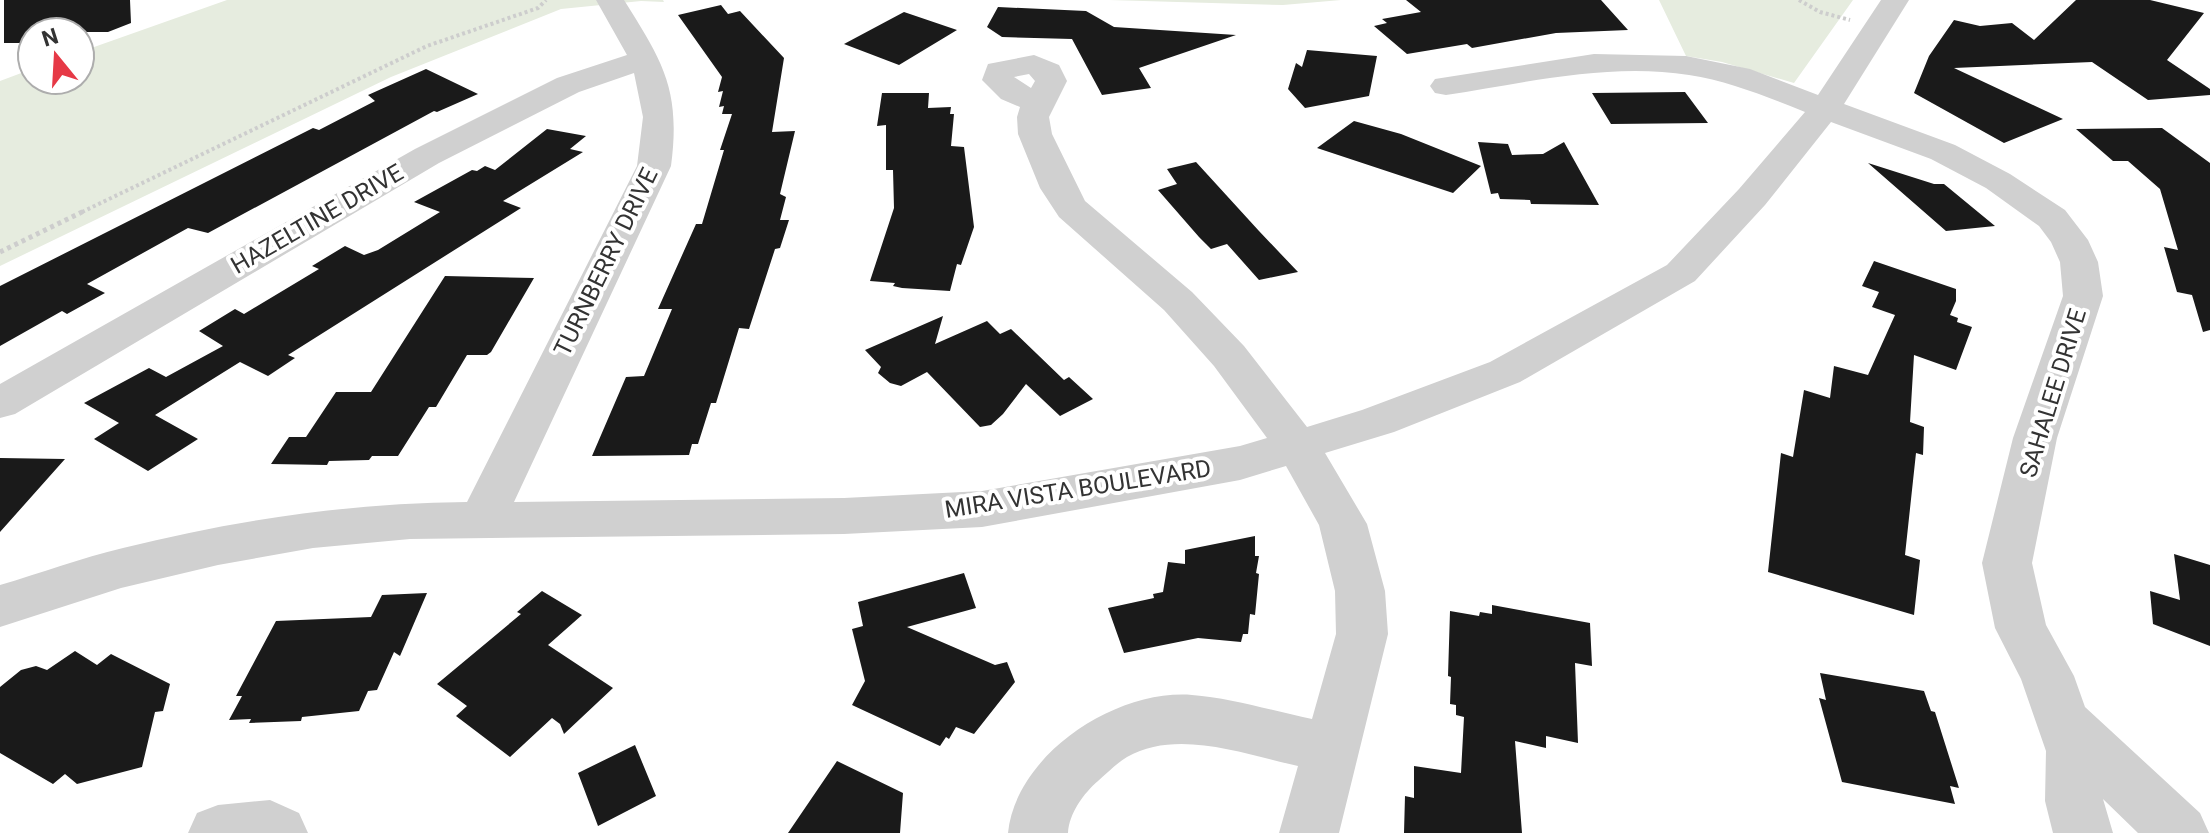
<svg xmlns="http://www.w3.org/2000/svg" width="2210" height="833" viewBox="0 0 2210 833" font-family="Roboto,sans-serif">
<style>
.green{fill:#e6ecdf}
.building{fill:#1a1a1a}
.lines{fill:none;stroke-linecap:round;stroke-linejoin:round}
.path-far1{stroke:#cdcdcd;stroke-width:4;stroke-dasharray:3 3;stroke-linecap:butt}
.path{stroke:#cdcdcd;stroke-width:5;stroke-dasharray:4 4;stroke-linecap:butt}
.minor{fill:#d0d0d0;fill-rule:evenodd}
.labels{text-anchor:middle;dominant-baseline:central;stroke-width:8;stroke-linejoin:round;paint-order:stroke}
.street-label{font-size:24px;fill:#333;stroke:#fff}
</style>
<rect width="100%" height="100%" fill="#fff"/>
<path class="green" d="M227 0H663L664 2 641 1 561 9 391 77 0 266V81L32 69V80H80V52Z
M1109 0H1341L1283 5Z
M1659 0H1853L1794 83 1722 62 1686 56Z"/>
<path class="building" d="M4 0H130L131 23 108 32H32V43H4Z
M1406 0H1601L1628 30 1556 33 1472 48 1467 44 1407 54 1374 26 1387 23 1382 19 1421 12Z
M2076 0H2150L2204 13 2167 60 2210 89V95L2148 100 2092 62 1954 68 2063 119 2004 143 1914 93 1929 56 1954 20 1980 26 2012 23 2034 40Z
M721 5 728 14 740 11 784 58 772 132 795 131 780 194 786 197 780 220H789L780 248 775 249 749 329 739 328 716 403H711L698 444H692L689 455 592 456 626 377 644 376 672 309H658L696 224H702L724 150H720L732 114H722L724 106 719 107 723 91 718 92 722 77 678 15Z
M998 7 1086 11 1114 27 1236 35 1139 68 1151 88 1102 95 1072 39 1002 37 987 27Z
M904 12 957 30 899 65 844 44Z
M1307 50 1377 56 1369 96 1305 108 1288 89 1296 63 1302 67Z
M426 69 478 94 437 112 434 111 208 233 188 228 87 284 105 293 67 314 62 311 0 346V286L313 128 319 130 375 101 368 95Z
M1685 92 1708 123 1611 124 1592 93Z
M882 93H929L928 108 951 107 950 114H954L951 146 964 147 974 227 961 265 957 264 950 291 902 288 893 286 895 283 870 281 894 208 893 170H886V125L877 126Z
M1354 121 1401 134 1481 166 1453 193 1317 148Z
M2162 128 2210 163V330L2203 332 2192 295 2177 292 2164 247 2178 250 2160 189 2128 161H2113L2076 129Z
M547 129 586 136 570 149 583 152 503 201 521 208 288 355 295 358 268 376 240 362 155 415 198 439 148 471 94 439 119 423 84 403 149 368 166 377 223 346 199 331 235 309 244 314 319 269 312 266 345 246 364 255 378 250 440 212 414 202 472 170 477 171 485 166 495 170Z
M1478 142 1508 144 1512 155 1543 154 1564 142 1599 205 1531 204 1530 200 1500 199 1498 193 1491 194Z
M1196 162 1259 231 1298 272 1259 280 1227 244 1211 249 1199 237 1158 190 1177 184 1167 169Z
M1868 163 1934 184H1944L1995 226 1946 231Z
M1874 261 1956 289V301L1950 315 1958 318 1957 322 1972 327 1956 370 1914 355 1910 422 1924 427 1923 455 1916 453 1905 555 1920 560 1914 615 1768 572 1781 453 1793 457 1804 390 1830 398 1834 366 1868 375 1895 315 1872 307 1879 292 1862 286Z
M445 276 534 278 491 352 487 355H467L436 407H429L398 456H372L369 460 329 461 327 465 271 464 289 437H306L336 392H371Z
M943 316 935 344 987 321 1000 334 1011 329 1064 380 1069 377 1093 399 1060 416 1026 384 1003 414 991 425 980 427 927 372 901 386 890 383 878 373 881 367 865 350Z
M0 458 65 459 0 532Z
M1255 536V556H1259L1256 573 1259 574 1255 615 1250 614 1248 634H1243L1241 642 1198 638 1124 653 1108 608 1154 598 1153 594 1163 592 1168 562 1185 564V550Z
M2174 554 2210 565V646L2153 624 2150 591 2180 600Z
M964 573 976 608 907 627 995 665 1007 662 1015 682 974 734 956 727 949 739 946 737 940 746 852 705 865 681 852 629 863 626 858 602Z
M542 591 582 615 548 645 613 688 564 734 560 724 552 718 510 757 456 716 467 706 437 684 521 614 517 612Z
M427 593 400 656 394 652 377 690 368 691 359 711 302 717 301 721 249 723 251 719 229 720 242 696H236L276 621 371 617 382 595Z
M1492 605 1590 623 1592 666 1575 663 1578 743 1546 736V748L1515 741 1522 833H1404L1405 796 1414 798V766L1461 773 1464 717 1456 715V705L1450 704 1451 677 1448 676 1450 611 1479 616 1480 612 1492 614Z
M75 651 97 665 111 654 170 684 163 711 155 712 142 767 77 784 65 774 53 784 0 753V687L21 670 36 666 47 670Z
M1820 673 1924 691 1931 711 1935 712 1959 788 1950 786 1955 804 1842 782 1819 698 1826 700Z
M635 745 656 796 598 826 578 773Z
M837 761 903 793 900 833H788Z"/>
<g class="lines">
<path class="path-far1" d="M1799 0 1820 12 1850 20
M82 212 427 46 538 8 546 0"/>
<path class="path" d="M0 252 86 210"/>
<path class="minor" d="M596 0H624C663 62 681 90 671 166L514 502 844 498 982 491 1240 446 1267 438 1214 366 1164 310 1059 217 1040 188 1018 134 1017 117 1020 107 1001 99 982 80 988 64 1034 55 1059 65 1067 81 1049 117 1052 134 1085 201 1192 292 1244 346 1307 427 1362 410 1490 362 1667 265 1739 189 1805 112C1767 97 1729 81 1689 75 1609 62 1525 83 1446 95L1435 93 1430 86 1435 79 1594 54 1686 56 1750 69 1818 95 1881 0H1909L1844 104 1955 145 2010 174 2065 210 2088 240 2098 262 2103 296 2057 438 2032 563 2046 625 2074 676 2085 707 2200 813 2209 833H2138L2103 799 2113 833H2053L2045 801 2046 751 2021 679 1995 628 1982 563 2013 438 2063 296 2060 262 2051 242 2039 226 1986 188 1931 159 1831 122 1765 205 1695 281 1520 382 1394 432 1325 453 1367 524 1385 591 1388 634 1339 833H1279L1298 766C1246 755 1178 728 1127 757 1117 763 1107 773 1098 781 1084 793 1069 813 1068 833H1008C1016 754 1116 689 1192 695 1231 698 1273 711 1312 719L1336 634 1335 591 1319 525 1286 466 1240 480 982 527 844 534 410 539 313 548 218 565 121 588 0 627V585C41 573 81 558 123 548 235 520 350 503 467 502L637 166 643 117 634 73 579 92 439 163 15 414 0 418V384L415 149 557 78 627 55ZM1029 74 1035 81 1031 88 1014 77Z
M270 800 299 813 308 833H188L197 813 218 805Z"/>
</g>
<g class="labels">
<g class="street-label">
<text transform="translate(317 219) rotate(-30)">HAZELTINE DRIVE</text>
<text transform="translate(606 262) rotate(-64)">TURNBERRY DRIVE</text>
<text transform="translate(2053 393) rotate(-73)">SAHALEE DRIVE</text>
<text transform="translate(1078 489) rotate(-9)">MIRA VISTA BOULEVARD</text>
</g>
</g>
<g transform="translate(56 56) rotate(342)"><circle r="38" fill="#ffffff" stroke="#adadad" stroke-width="2"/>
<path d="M0-6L14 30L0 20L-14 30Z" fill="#e63946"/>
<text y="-12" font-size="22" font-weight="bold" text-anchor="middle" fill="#333333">N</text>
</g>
</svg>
